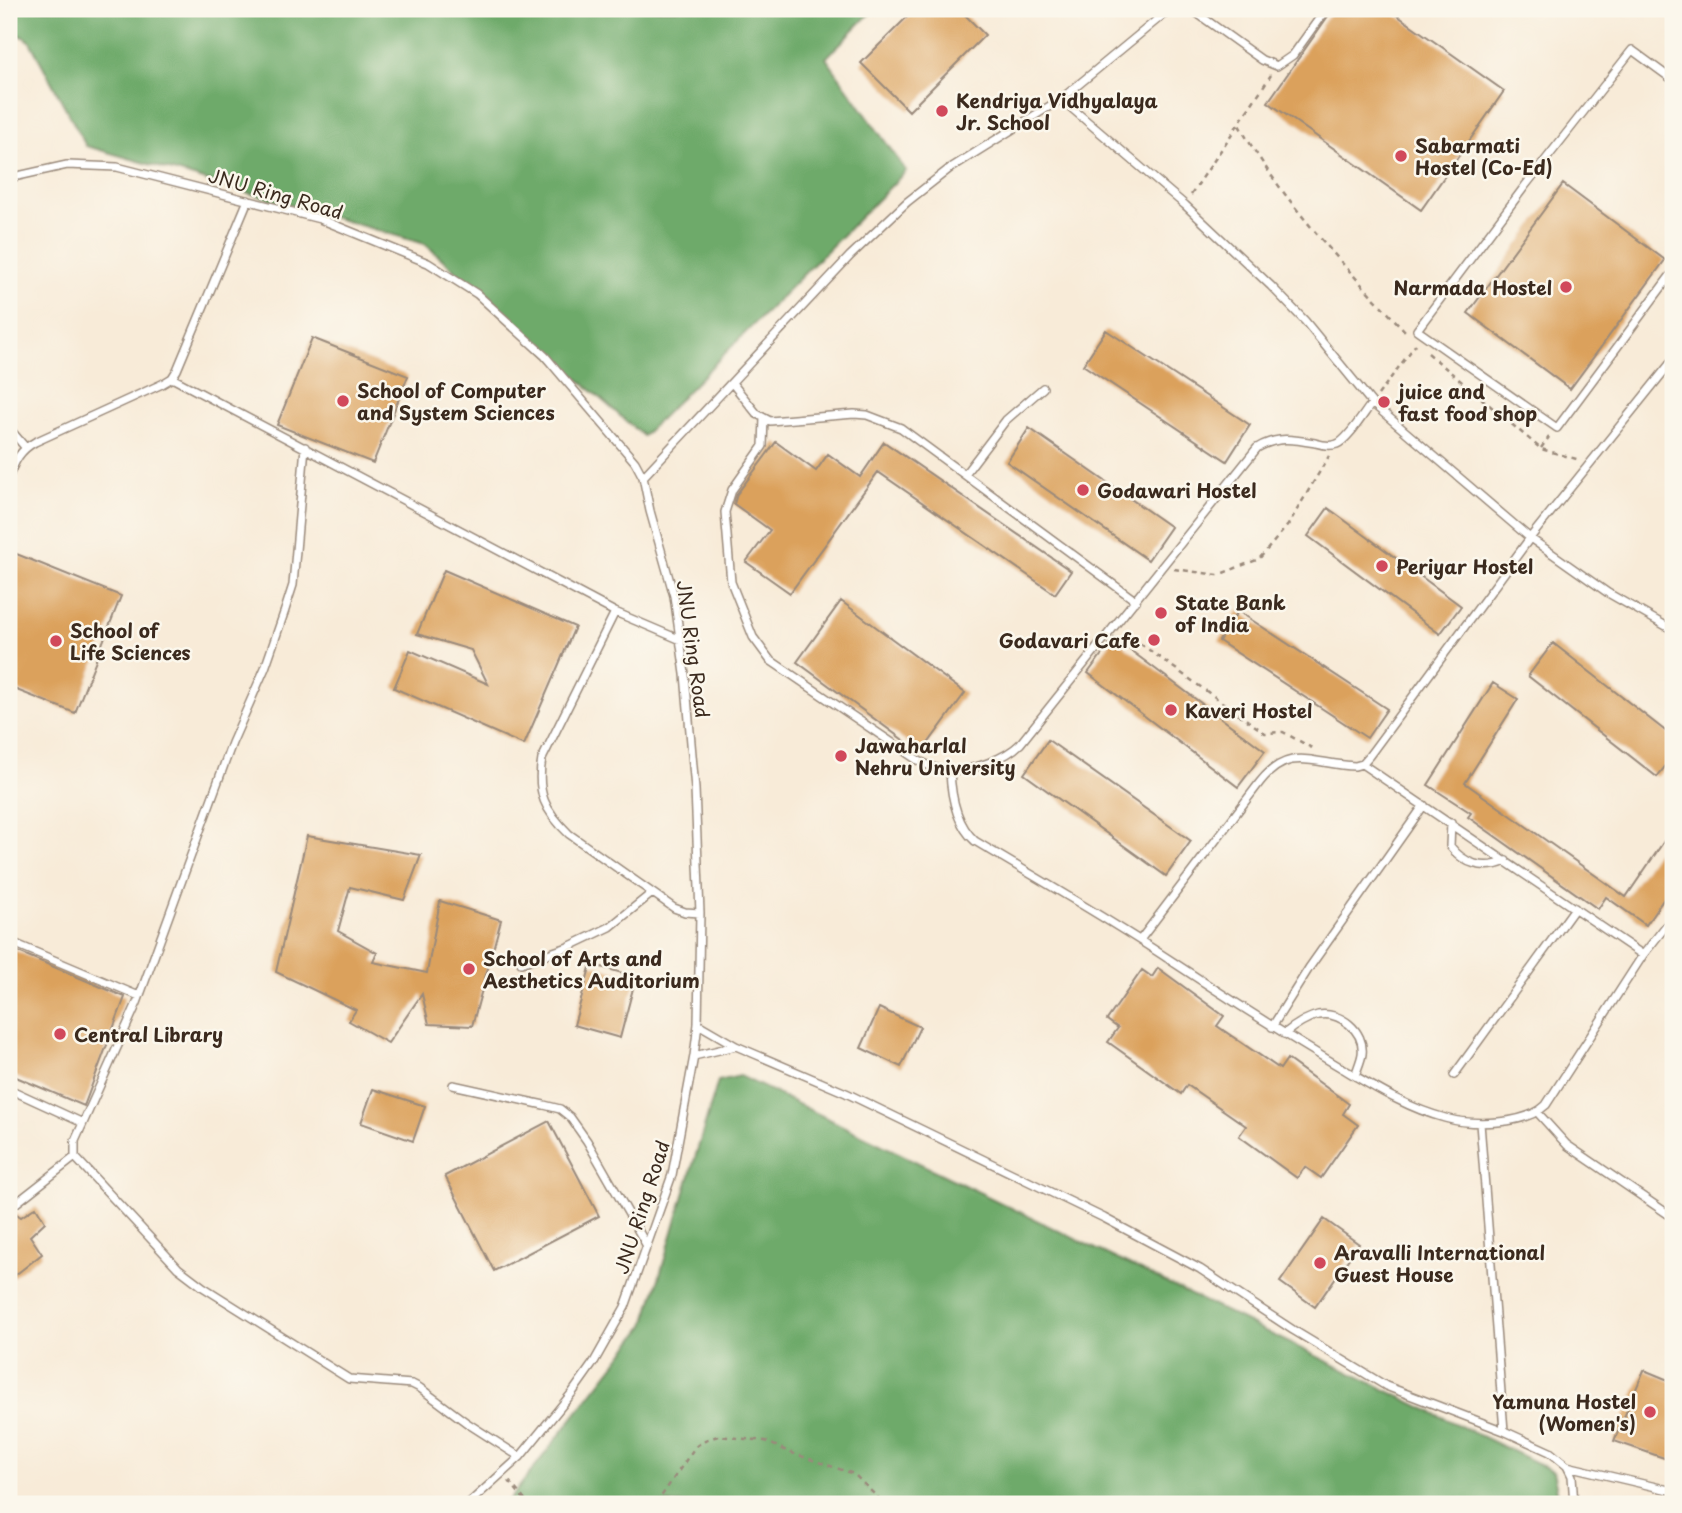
<svg xmlns="http://www.w3.org/2000/svg" width="1682" height="1513" viewBox="0 0 1682 1513" font-family="'Playpen Sans',sans-serif">
<style>
.forest{fill:#6eaa6a;stroke:#546a44;stroke-width:2}
.building{fill:#dba15c}
.lines{fill:none;stroke-linecap:round;stroke-linejoin:round}
.service-casing{stroke:#9a8a7b;stroke-width:10}
.path{stroke:#9a8a7b;stroke-width:2.5;stroke-dasharray:5 5;stroke-linecap:butt}
.service{stroke:#fff;stroke-width:7}
.poi-dot{fill:#d1495b;stroke:#fbf7ec;stroke-width:2.5}
.labels{text-anchor:middle;dominant-baseline:central;stroke-width:5;stroke-linejoin:round;paint-order:stroke}
.poi-label{font-size:19px;font-weight:bold;fill:#3b2a1e;stroke:#fbf7ec;text-anchor:start}
.street-label{font-size:19px;fill:#3b2a1e;stroke:#fbf7ec}
</style>
<rect width="100%" height="100%" fill="#fbf7ec"/>
<filter id="ink" filterUnits="userSpaceOnUse"><feTurbulence type="fractalNoise" baseFrequency=".0143" numOctaves="2"/><feDisplacementMap in="SourceGraphic" scale="14" xChannelSelector="R" yChannelSelector="G"/><feConvolveMatrix kernelMatrix="1 2 1 2 8 2 1 2 1" color-interpolation-filters="sRGB"/></filter>
<filter id="wash" filterUnits="userSpaceOnUse"><feTurbulence type="fractalNoise" baseFrequency=".00686" numOctaves="4" result="noise"/><feDisplacementMap in="SourceGraphic" scale="28" xChannelSelector="R" yChannelSelector="G"/><feGaussianBlur stdDeviation="1.57" result="paint"/><feColorMatrix in="noise" values="0 0 0 0 0 0 0 0 0 0 0 0 0 0 0 0 0 1.4 0 .05"/><feComposite in="paint" operator="in"/></filter>
<g filter="url(#wash)">
<rect width="100%" height="100%" fill="#f8ebd8"/>
<path class="forest" d="M9 9H874L826 58 906 171 643 436 425 244 86 146 29 40 9 30Z
M740 1076 1553 1471 1560 1504H506L645 1325 718 1081Z"/>
<g id="blocks">
<path class="building" d="M915 9H959L985 35 909 111 861 63Z
M1333 9H1388L1504 91 1421 210 1268 102Z
M1563 184 1665 260 1570 389 1468 313Z
M1106 330 1250 425 1227 461 1083 365Z
M312 338 408 376 373 463 277 425Z
M1029 428 1171 527 1148 560 1007 462Z
M776 442 816 471 828 454 860 477 884 442 1071 571 1055 594 878 472 790 593 746 562 770 530 734 504 737 494Z
M1328 508 1461 606 1440 634 1308 536Z
M9 551 121 596 75 713 9 687Z
M444 570 575 627 524 745 394 688 410 650 488 684 471 650 417 634Z
M841 601 965 693 921 753 797 662Z
M1238 611 1387 709 1367 738 1219 641Z
M1114 638 1265 751 1238 787 1088 673Z
M1553 643 1673 737V756L1657 777 1528 676Z
M1493 683 1518 699 1465 783 1626 897 1673 828V885L1646 925 1606 897 1598 909 1468 817 1471 813 1428 785Z
M1048 740 1191 841 1166 876 1024 774Z
M307 836 421 855 404 900 350 887 338 931 377 953 373 962 427 973 440 901 501 920 472 1026 429 1024 422 994 388 1043 349 1021 356 1010 276 972Z
M9 948 125 997 84 1106 9 1074Z
M591 964 636 977 620 1038 574 1025Z
M1158 968 1224 1016 1217 1026 1280 1069 1287 1059 1349 1104 1343 1114 1358 1125 1321 1178 1305 1167 1297 1178 1239 1136 1246 1126 1187 1085 1181 1094 1108 1042 1118 1028 1107 1020 1142 970 1152 977Z
M879 1008 920 1027 901 1067 861 1048Z
M373 1089 425 1106 413 1141 361 1123Z
M549 1121 599 1216 494 1271 445 1176Z
M36 1207 45 1222 30 1236 42 1254 9 1280V1209L21 1217Z
M1324 1219 1359 1244 1315 1307 1280 1282Z
M1644 1370 1673 1382V1461L1614 1441Z"/>
</g>
</g>
<g filter="url(#ink)">
<use href="#blocks" fill-opacity="0" stroke="#9a8a7b" stroke-width="2"/>
<g class="lines">
<defs>
<path id="service" d="M1191 9 1262 60 1277 66 1293 55 1326 9
M1673 80 1632 50 1525 186 1417 330 1557 428 1670 276 1673 278
M1061 99 1185 205 1271 286 1305 321 1372 403 1530 538 1608 593 1673 630
M9 178 67 165 117 167 320 219 428 263 477 294 545 356 635 462 643 477 650 511 674 596 685 674 695 789 700 913 698 1024 694 1056 672 1175 625 1307 594 1362 572 1393 520 1457 468 1504
M172 378 615 612 681 640
M732 383 757 414 770 421 854 414 867 415 901 428 1136 601
M764 418 763 446 732 490 725 512 731 582 753 637 770 660 919 761C930 766 940 771 952 771 973 771 1006 758 1020 744L1257 448C1277 436 1293 439 1315 443 1322 445 1330 447 1337 444 1348 440 1364 413 1372 403
M9 428 25 447
M305 447 293 585 285 610 265 668 232 743 137 1003 75 1141V1157L178 1268 203 1287 349 1379 412 1384 420 1388 467 1423 520 1457
M965 474 1006 420 1043 388
M9 476C15 461 20 450 35 442L162 384 172 378 177 370 248 200
M643 477 850 256 907 202 949 169 1061 99 1170 9
M615 612 542 759C536 793 545 811 569 834L674 908 685 912 700 913
M1362 764 1643 955
M950 771C951 796 956 824 975 841 1040 880 1107 918 1170 960 1226 997 1282 1033 1340 1067 1374 1087 1407 1108 1445 1118 1473 1126 1525 1125 1546 1105L1643 955 1673 917
M1451 823 1450 846C1464 864 1484 871 1506 861
M1140 940 1260 782C1290 744 1315 765 1355 766L1362 764 1369 756 1530 538 1673 360
M9 941 139 996
M521 963 568 947 610 927 652 893
M698 1024 736 1046
M1272 1027 1309 968 1424 805
M1284 1034C1294 1026 1305 1018 1318 1015 1340 1011 1365 1031 1362 1054 1361 1061 1357 1069 1355 1076
M694 1056 736 1046 846 1093 1104 1218 1200 1269 1293 1330 1386 1386 1504 1431 1550 1452 1567 1466 1572 1476 1574 1504
M1454 1075 1575 908
M453 1085 544 1105 560 1109 570 1117 587 1141 647 1246
M9 1089 83 1123
M1538 1113 1567 1145 1668 1214
M1480 1123 1504 1431
M15 1204 75 1157
M1567 1466 1673 1491"/>
</defs>
<use href="#service" class="service-casing"/>
<path class="path" d="M1239 125C1283 202 1345 267 1405 331
M1191 195 1271 75
M1428 353 1541 449 1580 460
M1378 395 1416 344
M1541 448 1549 437
M1174 569 1218 575 1259 559 1288 525 1329 456
M1124 632 1265 733 1283 732 1312 748
M509 1481 528 1504
M656 1504 695 1447 705 1440 718 1436 765 1441 789 1452 854 1474 884 1504"/>
<use href="#service" class="service"/>
</g>
</g>
<g class="poi-dot">
<circle cx="942" cy="111" r="7"/>
<circle cx="1401" cy="156" r="7"/>
<circle cx="1566" cy="287" r="7"/>
<circle cx="343" cy="401" r="7"/>
<circle cx="1384" cy="402" r="7"/>
<circle cx="1083" cy="490" r="7"/>
<circle cx="1382" cy="566" r="7"/>
<circle cx="1161" cy="613" r="7"/>
<circle cx="1154" cy="640" r="7"/>
<circle cx="56" cy="641" r="7"/>
<circle cx="1171" cy="710" r="7"/>
<circle cx="841" cy="756" r="7"/>
<circle cx="469" cy="969" r="7"/>
<circle cx="60" cy="1034" r="7"/>
<circle cx="1320" cy="1263" r="7"/>
<circle cx="1650" cy="1412" r="7"/>
</g>
<g class="labels">
<g class="poi-label">
<text x="956" y="100">Kendriya Vidhyalaya<tspan x="956" dy="22">Jr. School</tspan></text>
<text x="1415" y="145">Sabarmati<tspan x="1415" dy="22">Hostel (Co-Ed)</tspan></text>
<text x="1552" y="287" text-anchor="end">Narmada Hostel</text>
<text x="357" y="390">School of Computer<tspan x="357" dy="22">and System Sciences</tspan></text>
<text x="1398" y="391">juice and<tspan x="1398" dy="22">fast food shop</tspan></text>
<text x="1097" y="490">Godawari Hostel</text>
<text x="1396" y="566">Periyar Hostel</text>
<text x="1175" y="602">State Bank<tspan x="1175" dy="22">of India</tspan></text>
<text x="70" y="630">School of<tspan x="70" dy="22">Life Sciences</tspan></text>
<text x="1140" y="640" text-anchor="end">Godavari Cafe</text>
<text x="1185" y="710">Kaveri Hostel</text>
<text x="855" y="745">Jawaharlal<tspan x="855" dy="22">Nehru University</tspan></text>
<text x="483" y="958">School of Arts and<tspan x="483" dy="22">Aesthetics Auditorium</tspan></text>
<text x="74" y="1034">Central Library</text>
<text x="1334" y="1252">Aravalli International<tspan x="1334" dy="22">Guest House</tspan></text>
<text x="1636" y="1401" text-anchor="end">Yamuna Hostel<tspan x="1636" dy="22">(Women's)</tspan></text>
</g>
<g class="street-label">
<text transform="translate(276 193) rotate(16)">JNU Ring Road</text>
<text transform="translate(694 649) rotate(82)">JNU Ring Road</text>
<text transform="translate(641 1207) rotate(-72)">JNU Ring Road</text>
</g>
</g>
<rect width="1682" height="1513" fill="none" stroke="#fbf7ec" stroke-width="35"/>
</svg>
